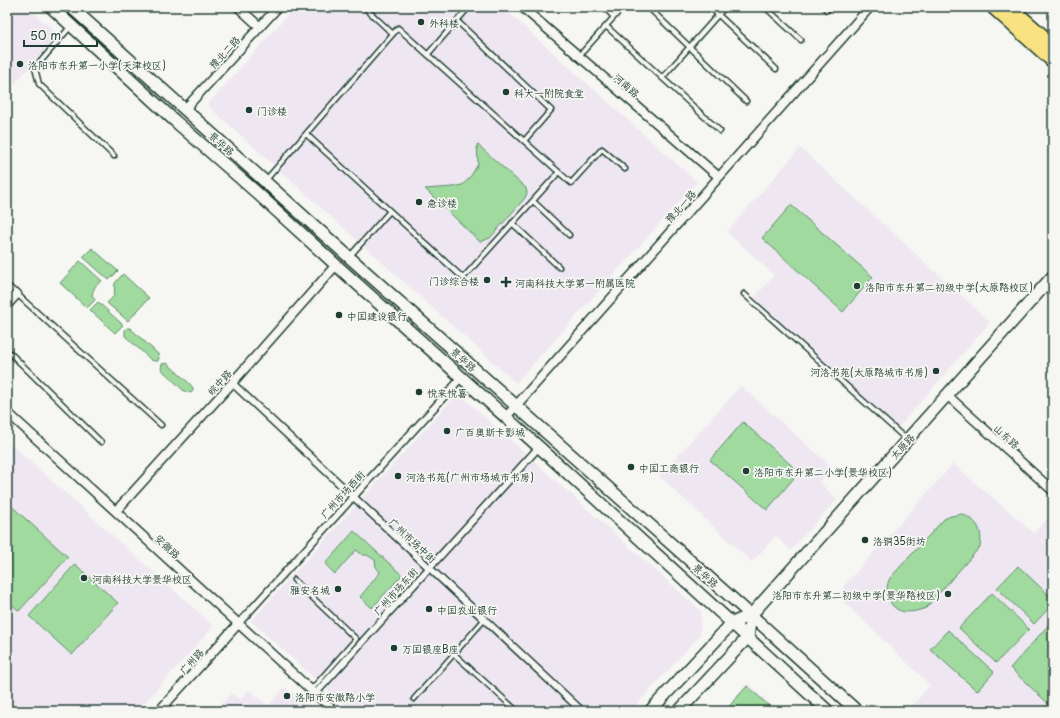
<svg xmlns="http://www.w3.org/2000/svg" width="1060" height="718" viewBox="0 0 1060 718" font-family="'Playpen Sans','LXGW WenKai TC',sans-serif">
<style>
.built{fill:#eee7f2}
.green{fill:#a0da9f;stroke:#608c6a}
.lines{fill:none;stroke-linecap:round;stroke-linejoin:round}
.service-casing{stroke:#1f3d34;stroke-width:7}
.pedestrian-casing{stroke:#1f3d34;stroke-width:9}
.minor-casing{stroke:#1f3d34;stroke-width:11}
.secondary-casing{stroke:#1f3d34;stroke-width:14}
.primary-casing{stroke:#1f3d34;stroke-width:16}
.service{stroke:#f6f6f2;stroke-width:4}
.pedestrian{stroke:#f6f6f2;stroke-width:6}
.minor{stroke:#f6f6f2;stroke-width:8}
.secondary{stroke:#f6f6f2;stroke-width:11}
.primary{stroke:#f8e281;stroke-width:13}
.poi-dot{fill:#1f3d34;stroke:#f6f6f2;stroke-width:1.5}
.labels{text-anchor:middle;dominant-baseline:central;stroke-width:3.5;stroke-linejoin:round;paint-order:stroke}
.poi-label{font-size:10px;fill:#1f3d34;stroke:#f6f6f2;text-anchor:start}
.street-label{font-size:10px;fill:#1f3d34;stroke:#f6f6f2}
</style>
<rect width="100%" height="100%" fill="#f6f6f2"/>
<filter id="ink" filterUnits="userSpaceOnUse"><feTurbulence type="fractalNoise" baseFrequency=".025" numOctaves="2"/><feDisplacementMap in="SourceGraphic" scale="8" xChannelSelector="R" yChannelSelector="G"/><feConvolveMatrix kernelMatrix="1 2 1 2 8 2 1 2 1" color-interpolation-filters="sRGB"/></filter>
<g filter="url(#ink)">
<path class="built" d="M7 7H27L59 35 7 92Z
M295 7H502L697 182 516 383 207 105Z
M800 148 990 322 898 428 754 298 774 275 727 232Z
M741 386 832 467 819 482 837 499 791 550 776 536 752 562 659 476Z
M458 393 701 611 700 635 631 711H351L251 621Z
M7 441 214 626 137 711H7Z
M953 464 1034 533 1053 512V711H908L930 685 843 601V587Z
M748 684 776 709 779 705 786 711H724Z
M285 687 313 711H215L231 693 240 700 249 690 268 706Z"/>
<path class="green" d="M477 144 526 188 527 193 525 198 490 238 480 242 425 189 453 187 462 185 469 179 478 164Z
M791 205 873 277 843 312 762 238Z
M92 248 118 271 109 280 83 257Z
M80 261 102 281C95 285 94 288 92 295L95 300 87 308 60 283Z
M123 274 149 298 128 321 107 303 114 296 115 283Z
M98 302 123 325 115 333 90 310Z
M127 328H130L158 354 159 357 158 361H155L151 360 125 336V330Z
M167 363 190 384 193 388V391L191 393 184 391 161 369 162 364Z
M743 422 799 472 767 510 710 460Z
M7 502 68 557 19 611 7 600Z
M962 514C978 521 983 530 980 547L926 608C910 614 894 615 888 597 886 590 887 584 890 578L944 519 951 516Z
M354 531 402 575 372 608 360 597 380 572 376 567 375 560 367 555H363L356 550 335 574 325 564Z
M75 564 118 603 72 655 29 616Z
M1018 566 1053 599V604L1034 624 997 588Z
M992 593 1029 629 996 663 959 628Z
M1053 620V708L1010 668Z
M948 630 994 672 977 691 930 649Z
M747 686 769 706 765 711H725Z"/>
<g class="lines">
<defs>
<path id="service" d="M364 7 393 34
M604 7 614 17
M648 7 746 101
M710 7 776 69
M765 7 801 40
M824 7 827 10
M457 21 551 110 524 141
M71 26 35 68 39 84 114 156
M606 26 720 131
M428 54 469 7
M579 56 623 7
M662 78 725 7
M306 134 463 278 559 172
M265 181 398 28 571 183 602 149 625 169
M533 201 569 235
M512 223 559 267
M349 257 390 211
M7 285 161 425
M744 294 907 440
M7 350 101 442
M294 580 356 639 311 690
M454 654 517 711
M414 699 484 620"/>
<path id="pedestrian" d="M232 383 582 711
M238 624 461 378
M315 694 539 447"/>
<path id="minor" d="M238 7 260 27
M522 7 719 177
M184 110 278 7
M7 305 17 294
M947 395 1053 491
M7 412 334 711
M505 418 870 7
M116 511 232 383 336 265
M159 711 238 624"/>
<path id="secondary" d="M51 7 175 121 256 192 336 265 539 447 828 711
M71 7 349 257 751 615 857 711
M650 711 732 623 751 615 1053 276
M679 711 748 637 751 615"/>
<path id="primary" d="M993 7 1053 61
M1010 7 1053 45"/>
</defs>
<use href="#service" class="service-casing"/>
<use href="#pedestrian" class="pedestrian-casing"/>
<use href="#minor" class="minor-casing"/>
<use href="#secondary" class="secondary-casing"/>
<use href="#primary" class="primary-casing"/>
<use href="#service" class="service"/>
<use href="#pedestrian" class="pedestrian"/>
<use href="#minor" class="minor"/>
<use href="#secondary" class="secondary"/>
<use href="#primary" class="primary"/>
</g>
</g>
<g class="poi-dot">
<circle cx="421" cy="22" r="4"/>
<circle cx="20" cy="64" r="4"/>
<circle cx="506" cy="92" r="4"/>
<circle cx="249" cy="110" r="4"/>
<circle cx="419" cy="202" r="4"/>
<circle cx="487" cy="280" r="4"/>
<path d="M504 276h4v4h4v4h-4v4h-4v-4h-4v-4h4z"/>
<circle cx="857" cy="286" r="4"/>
<circle cx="339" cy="315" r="4"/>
<circle cx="936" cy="371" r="4"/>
<circle cx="419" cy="392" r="4"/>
<circle cx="447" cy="431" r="4"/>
<circle cx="631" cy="467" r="4"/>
<circle cx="746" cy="471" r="4"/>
<circle cx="398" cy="476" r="4"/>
<circle cx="865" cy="540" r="4"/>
<circle cx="84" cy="578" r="4"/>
<circle cx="338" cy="589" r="4"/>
<circle cx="948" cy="594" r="4"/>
<circle cx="429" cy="609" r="4"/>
<circle cx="394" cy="648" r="4"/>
<circle cx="287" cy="696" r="4"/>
</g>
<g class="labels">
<g class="poi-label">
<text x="429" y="22">外科楼</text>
<text x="28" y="64">洛阳市东升第一小学(天津校区)</text>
<text x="514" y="92">科大一附院食堂</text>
<text x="257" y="110">门诊楼</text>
<text x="427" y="202">急诊楼</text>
<text x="479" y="280" text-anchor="end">门诊综合楼</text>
<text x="515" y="282">河南科技大学第一附属医院</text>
<text x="865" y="286">洛阳市东升第二初级中学(太原路校区)</text>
<text x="347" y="315">中国建设银行</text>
<text x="928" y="371" text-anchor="end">河洛书苑(太原路城市书房)</text>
<text x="427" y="392">悦来悦喜</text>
<text x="455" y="431">广百奥斯卡影城</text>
<text x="639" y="467">中国工商银行</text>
<text x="754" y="471">洛阳市东升第二小学(景华校区)</text>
<text x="406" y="476">河洛书苑(广州市场城市书房)</text>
<text x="873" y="540">洛铜35街坊</text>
<text x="92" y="578">河南科技大学景华校区</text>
<text x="330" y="589" text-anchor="end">雅安名城</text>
<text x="940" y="594" text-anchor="end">洛阳市东升第二初级中学(景华路校区)</text>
<text x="437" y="609">中国农业银行</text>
<text x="402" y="648">万国银座B座</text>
<text x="295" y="696">洛阳市安徽路小学</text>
</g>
<g class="street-label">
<text transform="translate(224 52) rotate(-47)">豫北二路</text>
<text transform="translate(627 85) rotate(41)">河南路</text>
<text transform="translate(222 143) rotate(41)">景华路</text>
<text transform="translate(680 206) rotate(-48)">豫北一路</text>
<text transform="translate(464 359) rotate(42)">景华路</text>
<text transform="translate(219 382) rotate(-48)">皖中路</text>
<text transform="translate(1007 436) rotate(42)">山东路</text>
<text transform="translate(902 446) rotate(-48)">太原路</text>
<text transform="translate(342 494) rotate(-48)">广州市场西街</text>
<text transform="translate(413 540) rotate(43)">广州市场中街</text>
<text transform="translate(168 546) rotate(43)">安徽路</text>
<text transform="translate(706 575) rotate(42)">景华路</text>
<text transform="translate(395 591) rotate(-48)">广州市场东街</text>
<text transform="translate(191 661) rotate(-48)">广州路</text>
</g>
</g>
<rect width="1060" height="718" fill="none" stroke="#f6f6f2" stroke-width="24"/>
<rect x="12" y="12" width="1036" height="694" fill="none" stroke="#1f3d34" stroke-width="1.5" filter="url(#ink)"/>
<path d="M24 40v6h73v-6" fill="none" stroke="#1f3d34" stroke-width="2"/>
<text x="30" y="40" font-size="12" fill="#1f3d34" stroke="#f6f6f2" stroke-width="3" paint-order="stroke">50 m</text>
</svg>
